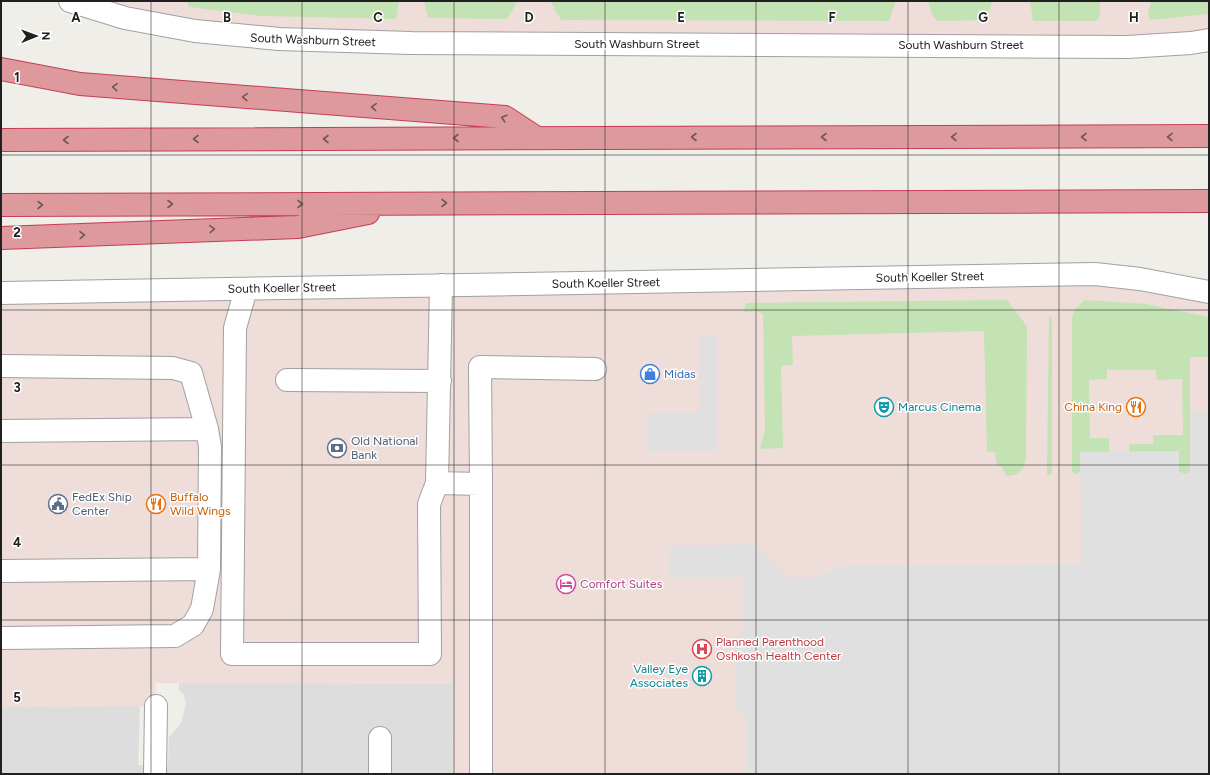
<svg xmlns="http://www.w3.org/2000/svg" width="1210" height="775" viewBox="0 0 1210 775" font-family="Figtree,sans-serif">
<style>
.residential{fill:#dedddd}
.commercial{fill:#eeddd9}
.grass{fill:#c4e3b4}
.parking{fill:#e0e0e0}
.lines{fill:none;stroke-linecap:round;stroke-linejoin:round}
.minor-casing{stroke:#a1a1a1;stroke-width:24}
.highway-casing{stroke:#c63c58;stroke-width:24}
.minor{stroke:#fff;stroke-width:22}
.highway{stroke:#dd999c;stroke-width:22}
.oneway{stroke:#755658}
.grid{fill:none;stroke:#202020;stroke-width:1;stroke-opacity:0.55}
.labels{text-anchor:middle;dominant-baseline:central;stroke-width:3;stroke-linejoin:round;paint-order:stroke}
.street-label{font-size:12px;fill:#202020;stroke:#fff}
.shop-label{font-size:12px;fill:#366cbe;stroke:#fff;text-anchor:start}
.culture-label{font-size:12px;fill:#0d838f;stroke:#fff;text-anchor:start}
.food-label{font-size:12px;fill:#c56008;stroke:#fff;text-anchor:end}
.service-label{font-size:12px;fill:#4e5e75;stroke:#fff;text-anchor:start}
.hotel-label{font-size:12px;fill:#b23c85;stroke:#fff;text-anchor:start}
.health-label{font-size:12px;fill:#be3a42;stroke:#fff;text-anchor:start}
.grid-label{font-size:13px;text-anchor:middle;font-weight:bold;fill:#202020;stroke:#fff;stroke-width:3;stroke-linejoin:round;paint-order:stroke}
</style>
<rect width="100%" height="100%" fill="#efeee8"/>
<path class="residential" d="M179 682 453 684 452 774H1V707L140 706 138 765 168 766 169 737 181 723 186 704 184 695 179 690Z"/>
<path class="commercial" d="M70 1H1209V40L279 39Z
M1095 274 1209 292V774H452L453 684 155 683 156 706 1 707V293Z"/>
<path class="grass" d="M187 1H399L396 19 262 16 189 7Z
M424 1H518L507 19 428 18Z
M550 1H896L889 21 561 20Z
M928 1H992V2L987 20 937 21 932 15Z
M1030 1H1100V15L1097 21H1033Z
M1151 1H1209V14L1150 20 1148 13Z
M1007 300 1027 326 1026 458C1024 471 1019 475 1006 476L1002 467 997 465 995 452H987L984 331 792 336 793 365 781 366 783 448 760 449 765 429 763 314 754 311 743 313 746 303Z
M1085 300 1146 304 1209 317V357H1190V472L1186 474 1179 472V451L1129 452V444H1153V435H1183L1182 379 1157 380 1156 370H1107V379L1089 380 1090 438H1109V452H1080V472L1076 474 1072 472V317L1075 309Z
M1049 316 1052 318V472L1050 476 1047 474Z"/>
<path class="parking" d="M699 336H718V452H648V413L699 412Z
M1191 411H1209V774H746V716L735 709V643L743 631V578H670V546L755 544 786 577H816L843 566 1082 564 1080 452 1179 451V472L1186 474 1191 471Z"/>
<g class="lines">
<defs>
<path id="minor" d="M70 1 125 18 195 31 279 39 411 43 1127 47 1191 43 1209 40
M246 289 235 328 232 654H430L429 504 437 483 441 285
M1 293 1095 274 1140 279 1209 292
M1 366 173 368 191 373 207 429 210 447 209 569 202 609 193 625 175 636 1 638
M287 380 440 381
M1 431 207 429
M437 483 481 484 480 367 595 369
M481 484V774
M1 571 209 569
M155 774 156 706
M380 774V738"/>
<path id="highway" d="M1 69 80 84 505 117 537 138
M1 140 1209 136
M1 205 1209 201
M1 238 298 227 368 213"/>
</defs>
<use href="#minor" class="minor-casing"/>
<use href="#highway" class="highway-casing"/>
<use href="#minor" class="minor"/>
<use href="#highway" class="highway"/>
</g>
<defs><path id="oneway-chevron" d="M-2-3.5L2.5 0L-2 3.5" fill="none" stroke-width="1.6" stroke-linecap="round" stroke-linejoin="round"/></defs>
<g class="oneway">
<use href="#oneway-chevron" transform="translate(115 87) rotate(-176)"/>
<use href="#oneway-chevron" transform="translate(245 97) rotate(-176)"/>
<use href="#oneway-chevron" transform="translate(374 107) rotate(-176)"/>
<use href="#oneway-chevron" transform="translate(504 118) rotate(-163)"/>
<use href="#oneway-chevron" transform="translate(694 137) rotate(180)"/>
<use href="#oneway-chevron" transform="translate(824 137) rotate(180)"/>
<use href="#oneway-chevron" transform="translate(954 137) rotate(180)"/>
<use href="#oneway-chevron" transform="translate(1084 137) rotate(180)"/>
<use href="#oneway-chevron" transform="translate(1170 137) rotate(180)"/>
<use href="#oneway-chevron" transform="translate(456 138) rotate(180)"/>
<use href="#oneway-chevron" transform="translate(196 139) rotate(180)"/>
<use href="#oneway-chevron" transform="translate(326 139) rotate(180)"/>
<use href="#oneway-chevron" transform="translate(66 140) rotate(180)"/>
<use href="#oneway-chevron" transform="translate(444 203)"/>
<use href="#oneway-chevron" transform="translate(170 204)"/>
<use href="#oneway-chevron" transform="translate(300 204)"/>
<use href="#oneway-chevron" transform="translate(40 205)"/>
<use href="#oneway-chevron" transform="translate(212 229) rotate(-2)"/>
<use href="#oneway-chevron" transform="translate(82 235) rotate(-2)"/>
</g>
<path class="grid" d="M151 1V774M302 1V774M454 1V774M605 1V774M756 1V774M908 1V774M1059 1V774M1 155H1209M1 310H1209M1 465H1209M1 620H1209"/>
<defs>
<symbol id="shop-ring" viewBox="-11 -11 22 22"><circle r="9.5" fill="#fff" stroke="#3f7fe0" stroke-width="1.5"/><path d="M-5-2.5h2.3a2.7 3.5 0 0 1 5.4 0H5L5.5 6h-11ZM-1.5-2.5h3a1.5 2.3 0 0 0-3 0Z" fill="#3f7fe0"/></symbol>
<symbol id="theatre-ring" viewBox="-11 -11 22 22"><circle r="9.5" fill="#fff" stroke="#0f9aa8" stroke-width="1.5"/><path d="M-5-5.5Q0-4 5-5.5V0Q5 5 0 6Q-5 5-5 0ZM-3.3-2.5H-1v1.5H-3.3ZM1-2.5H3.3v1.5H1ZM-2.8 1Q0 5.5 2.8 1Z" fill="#0f9aa8"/></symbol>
<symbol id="restaurant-ring" viewBox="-11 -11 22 22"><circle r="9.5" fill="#fff" stroke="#e8710a" stroke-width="1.5"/><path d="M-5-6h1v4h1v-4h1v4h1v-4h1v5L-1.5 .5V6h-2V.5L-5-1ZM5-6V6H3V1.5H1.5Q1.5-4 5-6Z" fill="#e8710a"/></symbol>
<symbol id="bank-ring" viewBox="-11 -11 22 22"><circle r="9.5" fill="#fff" stroke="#5c6f8a" stroke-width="1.5"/><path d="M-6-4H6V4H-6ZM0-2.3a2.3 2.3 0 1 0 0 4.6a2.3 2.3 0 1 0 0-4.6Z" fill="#5c6f8a"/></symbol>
<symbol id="civic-ring" viewBox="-11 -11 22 22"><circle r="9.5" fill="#fff" stroke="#5c6f8a" stroke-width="1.5"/><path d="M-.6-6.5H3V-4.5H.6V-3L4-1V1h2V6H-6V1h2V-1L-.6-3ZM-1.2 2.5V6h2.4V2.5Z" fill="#5c6f8a"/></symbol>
<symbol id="hotel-ring" viewBox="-11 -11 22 22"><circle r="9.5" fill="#fff" stroke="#d1479c" stroke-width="1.5"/><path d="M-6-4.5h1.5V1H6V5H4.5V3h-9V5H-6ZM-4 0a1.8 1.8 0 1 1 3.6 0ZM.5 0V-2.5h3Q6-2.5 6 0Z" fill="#d1479c"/></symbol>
<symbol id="hospital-ring" viewBox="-11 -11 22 22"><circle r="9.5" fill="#fff" stroke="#e0444e" stroke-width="1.5"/><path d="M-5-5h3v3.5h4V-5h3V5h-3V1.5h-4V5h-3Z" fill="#e0444e"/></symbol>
<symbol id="building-ring" viewBox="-11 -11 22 22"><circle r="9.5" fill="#fff" stroke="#0f9aa8" stroke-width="1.5"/><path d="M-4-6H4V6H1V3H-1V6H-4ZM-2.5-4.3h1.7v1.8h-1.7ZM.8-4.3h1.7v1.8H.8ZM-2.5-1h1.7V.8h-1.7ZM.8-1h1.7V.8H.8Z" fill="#0f9aa8"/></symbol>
</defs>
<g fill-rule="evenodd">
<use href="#shop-ring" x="639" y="363" width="22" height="22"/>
<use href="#theatre-ring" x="873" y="396" width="22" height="22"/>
<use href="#restaurant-ring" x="1125" y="396" width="22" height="22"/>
<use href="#bank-ring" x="326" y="437" width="22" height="22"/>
<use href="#civic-ring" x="47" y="493" width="22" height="22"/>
<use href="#restaurant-ring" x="145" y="493" width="22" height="22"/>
<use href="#hotel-ring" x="555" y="573" width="22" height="22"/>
<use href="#hospital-ring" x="691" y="638" width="22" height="22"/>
<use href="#building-ring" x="691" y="665" width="22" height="22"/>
</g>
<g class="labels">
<g class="street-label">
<text transform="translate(313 40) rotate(2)">South Washburn Street</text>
<text x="637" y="44">South Washburn Street</text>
<text x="961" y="45">South Washburn Street</text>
<text transform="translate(930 277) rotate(-1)">South Koeller Street</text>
<text transform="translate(606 283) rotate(-1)">South Koeller Street</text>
<text transform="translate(282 288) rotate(-1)">South Koeller Street</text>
</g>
<g class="shop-label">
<text x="664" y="374">Midas</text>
</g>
<g class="culture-label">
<text x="898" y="407">Marcus Cinema</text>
<text x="688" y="669" text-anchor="end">Valley Eye<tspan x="688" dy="14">Associates</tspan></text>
</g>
<g class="food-label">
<text x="1122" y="407">China King</text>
<text x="170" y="497" text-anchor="start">Buffalo<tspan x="170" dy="14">Wild Wings</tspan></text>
</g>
<g class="service-label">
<text x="351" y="441">Old National<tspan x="351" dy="14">Bank</tspan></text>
<text x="72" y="497">FedEx Ship<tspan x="72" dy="14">Center</tspan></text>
</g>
<g class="hotel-label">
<text x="580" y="584">Comfort Suites</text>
</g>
<g class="health-label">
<text x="716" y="642">Planned Parenthood<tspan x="716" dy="14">Oshkosh Health Center</tspan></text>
</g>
</g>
<g class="grid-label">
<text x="76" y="22">A</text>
<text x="227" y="22">B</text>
<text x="378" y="22">C</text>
<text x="529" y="22">D</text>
<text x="681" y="22">E</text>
<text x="832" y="22">F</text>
<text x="983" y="22">G</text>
<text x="1134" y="22">H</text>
<text x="17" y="82">1</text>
<text x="17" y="237">2</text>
<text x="17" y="392">3</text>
<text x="17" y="547">4</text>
<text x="17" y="702">5</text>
</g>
<rect width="1210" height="775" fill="none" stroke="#202020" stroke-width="4"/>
<g transform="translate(36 36) rotate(89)" stroke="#ffffff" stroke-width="3" paint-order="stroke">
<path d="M0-3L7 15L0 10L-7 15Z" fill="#202020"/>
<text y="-6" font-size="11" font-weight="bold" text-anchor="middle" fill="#202020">N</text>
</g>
</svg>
